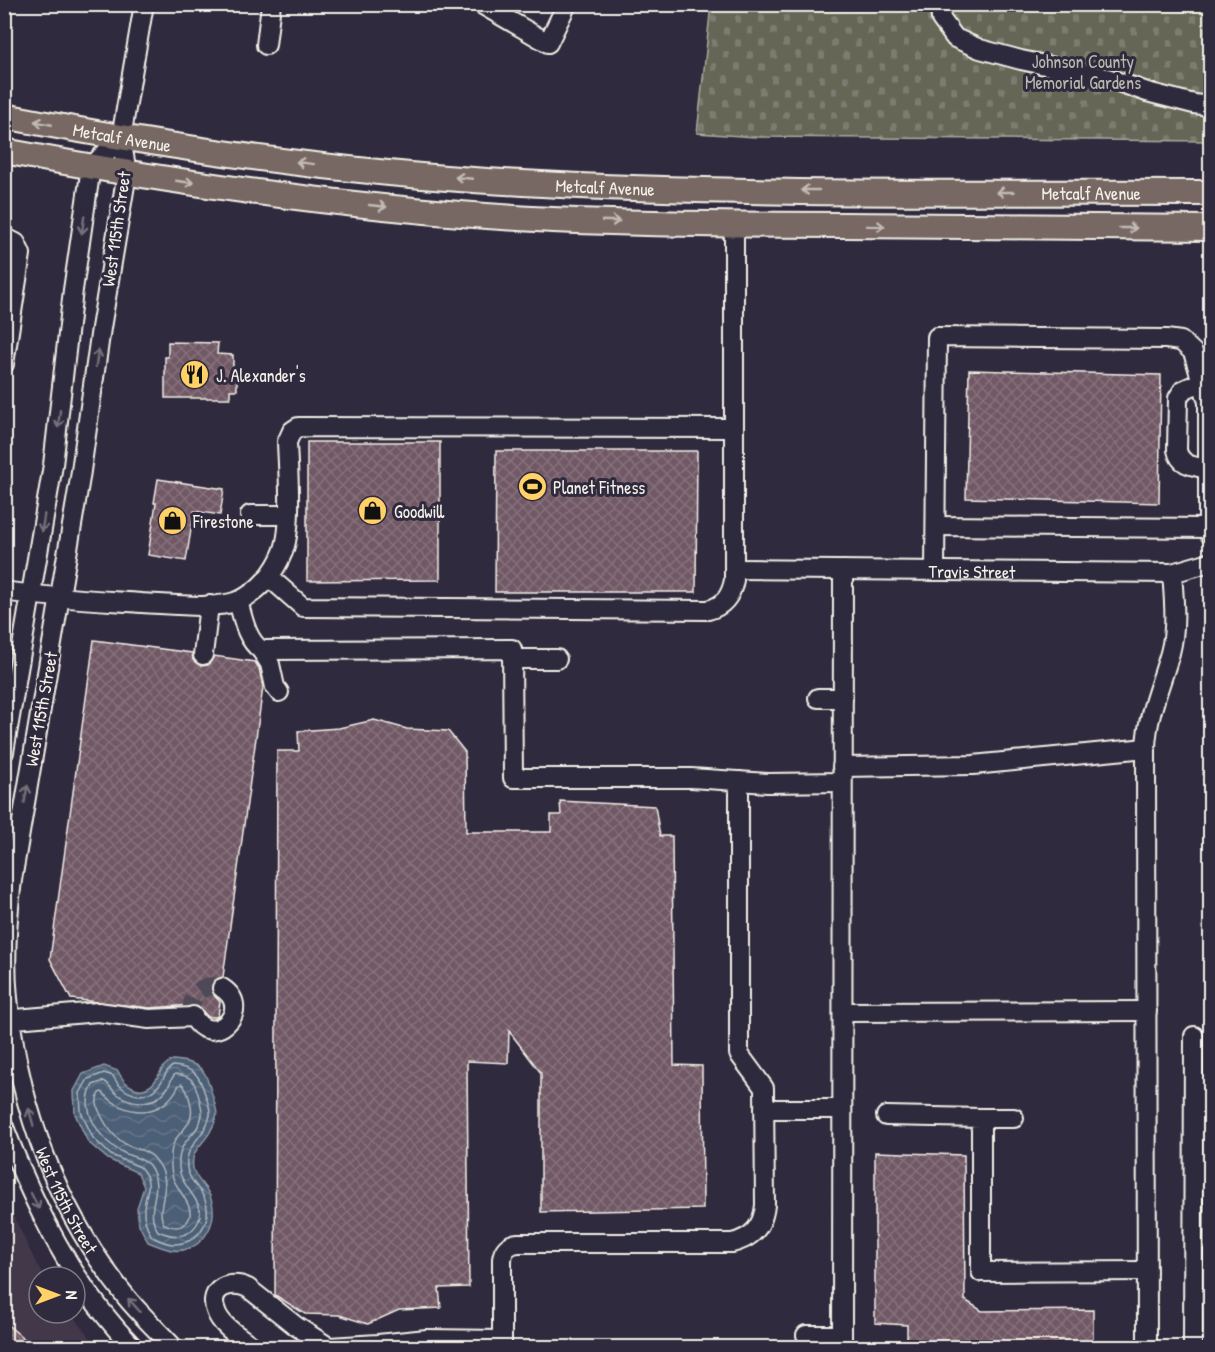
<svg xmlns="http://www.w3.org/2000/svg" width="1215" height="1352" viewBox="0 0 1215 1352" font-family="'Patrick Hand',sans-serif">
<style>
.built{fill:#433849}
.cemetery{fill:url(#cemetery-stones);stroke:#acaca0;stroke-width:1.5}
.water{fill:url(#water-waves);stroke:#8f99a4;stroke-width:1.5}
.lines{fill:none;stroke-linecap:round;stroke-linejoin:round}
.shore{stroke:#b1b7bb;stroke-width:1.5}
.building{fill:url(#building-cross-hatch);stroke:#f4f1e8;stroke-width:1.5}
.minor-tunnel{stroke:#4d4857;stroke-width:18;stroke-dasharray:18 9;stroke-linecap:butt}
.minor-casing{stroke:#f4f1e8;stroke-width:22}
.major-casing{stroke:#f4f1e8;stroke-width:28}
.minor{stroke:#2f2a3d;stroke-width:18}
.major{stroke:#776864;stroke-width:24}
.oneway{stroke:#c2bab3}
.oneway2{stroke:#747079}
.labels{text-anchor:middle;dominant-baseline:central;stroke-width:6;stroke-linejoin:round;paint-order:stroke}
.park-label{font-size:18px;fill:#bbb9ae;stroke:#2f2a3d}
.street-label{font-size:18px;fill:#f4f1e8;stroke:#2f2a3d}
.poi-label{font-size:18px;fill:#f4f1e8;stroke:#2f2a3d;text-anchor:start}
</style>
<defs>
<pattern id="cemetery-stones" width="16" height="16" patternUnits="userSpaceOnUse" patternTransform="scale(1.5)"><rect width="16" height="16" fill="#656657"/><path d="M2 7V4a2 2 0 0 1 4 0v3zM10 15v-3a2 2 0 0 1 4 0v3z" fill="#7c7c6f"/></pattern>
<pattern id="water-waves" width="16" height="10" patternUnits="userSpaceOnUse" patternTransform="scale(1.5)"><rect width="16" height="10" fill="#4c5f77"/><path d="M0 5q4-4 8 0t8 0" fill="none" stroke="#66768a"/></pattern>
<pattern id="building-cross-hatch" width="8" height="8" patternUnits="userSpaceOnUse" patternTransform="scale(1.5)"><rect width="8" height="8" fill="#715965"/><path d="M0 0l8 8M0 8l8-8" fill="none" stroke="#86717b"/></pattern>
</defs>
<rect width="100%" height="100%" fill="#2f2a3d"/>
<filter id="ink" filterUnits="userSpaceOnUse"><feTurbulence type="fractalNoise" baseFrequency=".0167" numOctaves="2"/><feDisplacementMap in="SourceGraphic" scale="12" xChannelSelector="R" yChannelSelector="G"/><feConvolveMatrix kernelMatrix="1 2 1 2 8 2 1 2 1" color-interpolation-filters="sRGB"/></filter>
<g filter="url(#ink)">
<path class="built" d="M4 1196 36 1263 45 1277H39V1313H70L98 1347H5Z"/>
<path class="cemetery" d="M711 5H1210V141L756 137 697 133Z"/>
<path class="water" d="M173 1060C184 1061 199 1063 205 1074 208 1080 217 1109 217 1114 216 1119 213 1127 210 1132 203 1145 190 1150 193 1168 195 1180 208 1187 211 1199 220 1225 199 1255 171 1250 163 1248 156 1245 148 1242L139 1225 137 1208 144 1187 138 1173 108 1159 88 1142 75 1114 74 1091 83 1074 104 1066 118 1071C124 1085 142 1098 155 1081 162 1072 160 1066 173 1060Z"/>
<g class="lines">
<path class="shore" d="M173 1066C197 1068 200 1077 206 1097 208 1103 211 1110 210 1115 206 1137 184 1144 187 1168 189 1182 201 1188 205 1200 213 1222 197 1244 174 1244 167 1244 158 1240 152 1237 147 1228 143 1219 144 1209 145 1191 155 1184 140 1167L111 1155 93 1138 81 1112 80 1093 88 1079 104 1073 113 1076C122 1094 144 1103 159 1085 165 1079 164 1071 173 1066Z
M175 1074C181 1075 187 1075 192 1080 196 1084 203 1110 202 1115 198 1138 177 1137 179 1168 181 1191 216 1207 192 1230 182 1239 170 1236 158 1231 142 1206 167 1191 149 1165 143 1158 132 1157 124 1153 101 1142 78 1110 93 1085L104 1081C110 1084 111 1090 117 1094 133 1105 157 1106 168 1087 171 1082 171 1078 175 1074Z
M182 1084C187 1089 188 1094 190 1101 198 1130 172 1129 171 1155 171 1163 170 1170 173 1178 178 1192 199 1210 186 1223 180 1229 172 1227 164 1224 153 1205 178 1184 154 1158 147 1150 137 1149 129 1146 115 1139 107 1128 101 1115 97 1108 95 1100 99 1093L102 1092C125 1118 163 1119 179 1085Z"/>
</g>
<path class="building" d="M168 342 218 343 217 354 233 355V370H237V390H230V398H165V357H168Z
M969 370 1161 375 1159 503 966 498Z
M307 442H440V580L307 581Z
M496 451H697L696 592H495Z
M158 479 224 489 220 515 194 511 186 561 148 555 156 503H154Z
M94 640 192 653 193 660 201 666 208 665 214 656 255 662 259 668 263 687 223 977 214 980 211 986V992L220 1002 218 1016 215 1017H208L198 1006 192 1005 150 1008 71 999 50 959Z
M374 720 407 729 448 731 465 752 466 832H551V815H561L560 801 655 806 660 836H672L674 1065 702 1066 703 1209 541 1212V1073L509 1031 508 1063 467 1061 469 1287 439 1288 441 1308 399 1310 368 1324 339 1315 305 1314 275 1295 277 751H299L298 731 339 728Z
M875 1152 964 1155 965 1300 982 1311 1093 1310V1347H907V1325L875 1323Z
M4 1322 34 1347H4Z"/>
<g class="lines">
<path class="minor-tunnel" d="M193 1016C187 997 202 981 222 988"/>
<defs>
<g id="minor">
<path id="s1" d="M144 4 121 138 127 173 101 328 80 478 12 880C7 919 4 959 8 998 18 1107 58 1213 127 1298 141 1315 158 1331 174 1348"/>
<path d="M481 4 548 43 567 4"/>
<path d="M940 4 941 19 955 38 980 49 1021 60 1107 78 1147 92 1194 104 1210 106"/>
<path d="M266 45 271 4"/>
<path d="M4 237 16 243 21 254 4 364"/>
<path d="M1203 381 1183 390 1178 398 1177 450C1180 466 1194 466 1208 469"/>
<path d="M250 515H288"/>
<path d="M936 526 1208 528"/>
<path id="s2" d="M734 569 1172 573 1210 562"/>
<path d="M935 571 937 337 1166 339 1181 341 1193 352 1208 402V528L1210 534"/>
<path d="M269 577 303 607 708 610C724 606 731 596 734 580V224"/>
<path d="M4 591C50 598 96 600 142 603 167 604 215 610 238 601 259 592 275 572 283 552 293 527 288 471 287 442L292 431 298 427 733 428"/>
<path d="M238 601C243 618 246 639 261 650L512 649 513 778H691L768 783 842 782"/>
<path d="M261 650 270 664 275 687 279 692"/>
<path d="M203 655 209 605"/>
<path d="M512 659H557"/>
<path d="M818 698H843"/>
<path d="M4 752 53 465 73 290 91 167 121 138"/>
<path d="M842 767 973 765 1146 748"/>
<path d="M843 1012 1147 1011"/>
<path d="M193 1016C210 1051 256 1010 222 988"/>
<path d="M4 1020 98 1012 149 1019 193 1017"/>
<path d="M764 1109H842"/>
<path d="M886 1116 981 1118V1272L1147 1271"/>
<path d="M981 1118H1014"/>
<path d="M4 1127C35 1208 73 1286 134 1348"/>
<path d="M806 1335H842"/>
<path d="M255 1348C242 1338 221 1327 216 1311 207 1289 230 1279 248 1288L296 1326 329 1347 378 1344 427 1339 502 1340"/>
<path d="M502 1348V1259C503 1250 508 1244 518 1243H732C753 1238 763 1226 765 1205L764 1088 739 1054V781"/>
<path d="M842 1348 843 570"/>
<path d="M1147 1348 1146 748C1147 714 1161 685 1170 653 1177 627 1174 600 1172 573"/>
<path d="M1193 1348 1194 1036"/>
</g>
<g id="major">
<path id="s3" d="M4 116C175 149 349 174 523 183 752 196 982 192 1210 193"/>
<path d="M4 151C186 185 369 211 553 220 651 224 748 225 845 225 967 227 1089 228 1210 228"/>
</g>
</defs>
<use href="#minor" class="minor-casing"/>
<use href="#major" class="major-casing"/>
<use href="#minor" class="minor"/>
<use href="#major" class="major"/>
</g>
<defs><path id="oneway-shaft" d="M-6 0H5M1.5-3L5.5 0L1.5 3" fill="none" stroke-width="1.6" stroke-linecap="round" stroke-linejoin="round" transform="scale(1.5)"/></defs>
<g class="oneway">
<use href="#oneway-shaft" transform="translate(43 123) rotate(-169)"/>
<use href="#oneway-shaft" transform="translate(305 163) rotate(-173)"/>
<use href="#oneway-shaft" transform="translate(464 178) rotate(-175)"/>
<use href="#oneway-shaft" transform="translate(185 182) rotate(8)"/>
<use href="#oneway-shaft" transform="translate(810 190) rotate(-180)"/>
<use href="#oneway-shaft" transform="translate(1005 192) rotate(-180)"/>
<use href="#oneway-shaft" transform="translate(378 206) rotate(6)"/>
<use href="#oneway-shaft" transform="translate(611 221) rotate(2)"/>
<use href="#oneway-shaft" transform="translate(876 226) rotate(1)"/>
<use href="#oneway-shaft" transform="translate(1128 228)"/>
</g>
<g class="oneway2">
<use href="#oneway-shaft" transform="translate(83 225) rotate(98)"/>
<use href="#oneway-shaft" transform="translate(97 358) rotate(-82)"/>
<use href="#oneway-shaft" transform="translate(59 419) rotate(97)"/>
<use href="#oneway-shaft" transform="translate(43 523) rotate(99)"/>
<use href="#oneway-shaft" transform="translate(26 794) rotate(-80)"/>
<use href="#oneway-shaft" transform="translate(31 1117) rotate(-106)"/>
<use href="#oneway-shaft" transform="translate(35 1201) rotate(63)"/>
<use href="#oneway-shaft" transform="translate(134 1305) rotate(-132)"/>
</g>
</g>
<defs>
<symbol id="restaurant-disc" viewBox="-11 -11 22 22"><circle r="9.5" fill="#ffd166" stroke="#2f2a3d"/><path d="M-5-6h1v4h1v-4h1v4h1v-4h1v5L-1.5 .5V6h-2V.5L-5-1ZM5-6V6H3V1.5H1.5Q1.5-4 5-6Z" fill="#111"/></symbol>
<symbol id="stadium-disc" viewBox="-11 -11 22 22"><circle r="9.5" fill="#ffd166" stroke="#2f2a3d"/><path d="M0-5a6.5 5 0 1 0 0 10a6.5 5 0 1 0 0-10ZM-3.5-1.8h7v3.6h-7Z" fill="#111"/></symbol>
<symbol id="shop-disc" viewBox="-11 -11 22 22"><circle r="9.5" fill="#ffd166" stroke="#2f2a3d"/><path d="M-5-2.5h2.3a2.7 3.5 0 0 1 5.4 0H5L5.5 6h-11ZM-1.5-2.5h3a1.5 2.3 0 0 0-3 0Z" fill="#111"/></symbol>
</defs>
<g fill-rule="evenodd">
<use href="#restaurant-disc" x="178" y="358" width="33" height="33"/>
<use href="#stadium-disc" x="516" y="470" width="33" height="33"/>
<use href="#shop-disc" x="356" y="494" width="33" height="33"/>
<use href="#shop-disc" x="156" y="504" width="33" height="33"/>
</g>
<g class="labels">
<g class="park-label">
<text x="1083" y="61">Johnson County<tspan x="1083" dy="21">Memorial Gardens</tspan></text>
</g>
<g class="street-label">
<text stroke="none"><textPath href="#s3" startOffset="120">Metcalf Avenue</textPath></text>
<text stroke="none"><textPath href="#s3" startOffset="606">Metcalf Avenue</textPath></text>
<text stroke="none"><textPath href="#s3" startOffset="1092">Metcalf Avenue</textPath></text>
<text transform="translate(116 229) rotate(-82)">West 115th Street</text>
<text stroke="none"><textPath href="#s2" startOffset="238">Travis Street</textPath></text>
<text transform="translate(41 709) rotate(-80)">West 115th Street</text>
<text stroke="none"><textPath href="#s1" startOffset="1218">West 115th Street</textPath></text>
</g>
<g class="poi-label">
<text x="216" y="375">J. Alexander's</text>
<text x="553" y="487">Planet Fitness</text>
<text x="394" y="511">Goodwill</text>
<text x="193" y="521">Firestone</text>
</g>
</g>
<rect width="1215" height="1352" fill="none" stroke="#2f2a3d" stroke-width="24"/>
<rect x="12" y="12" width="1191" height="1328" fill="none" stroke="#f4f1e8" stroke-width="2" filter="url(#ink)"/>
<g transform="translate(57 1295) rotate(90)"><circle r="28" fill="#2f2a3d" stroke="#7e7a81" stroke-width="1.5"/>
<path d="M0-4.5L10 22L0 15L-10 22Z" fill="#ffd166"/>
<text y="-9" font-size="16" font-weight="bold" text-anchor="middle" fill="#f4f1e8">N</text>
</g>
</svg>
